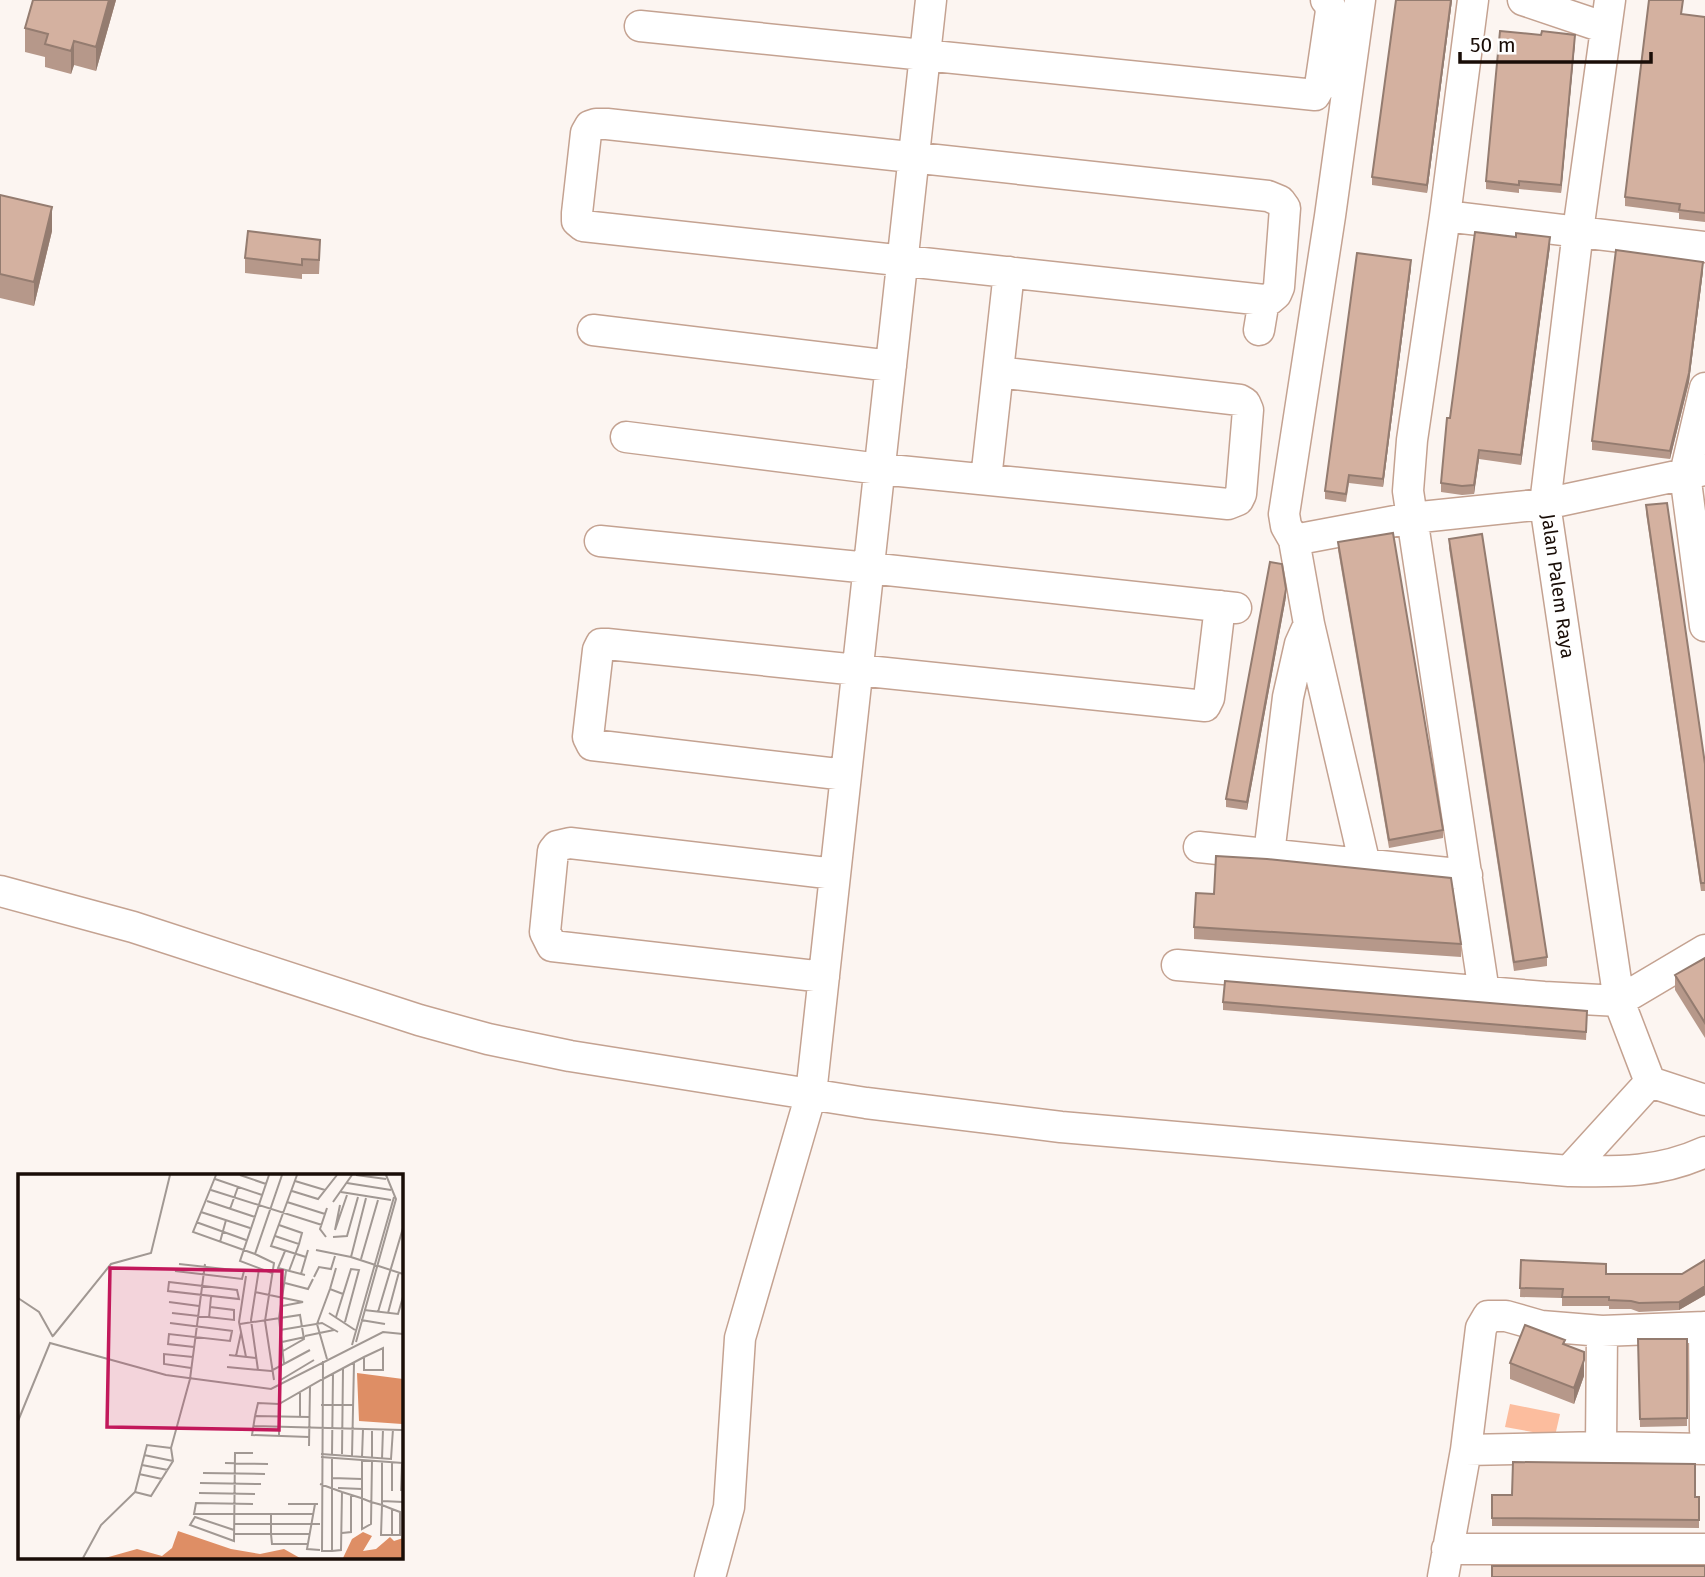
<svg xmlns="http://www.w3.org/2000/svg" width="1705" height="1577" viewBox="0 0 1705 1577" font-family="'Fira Sans',sans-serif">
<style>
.green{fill:#fcbd9e}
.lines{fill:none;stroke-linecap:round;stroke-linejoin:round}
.minor-casing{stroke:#c4a291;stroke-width:33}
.minor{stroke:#fff;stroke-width:30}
.wall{fill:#b6988a}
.shaded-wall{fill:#947c70}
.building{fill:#d4b1a0;stroke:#947c70;stroke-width:2}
.labels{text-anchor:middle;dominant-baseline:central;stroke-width:5;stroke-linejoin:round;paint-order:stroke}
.street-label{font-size:19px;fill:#190d07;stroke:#fff}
.inset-road{fill:none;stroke:#a19893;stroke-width:2}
.view{fill:#c2185b;fill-opacity:0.15;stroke:#c2185b;stroke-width:3.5}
.inset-edge{fill:none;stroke:#190d07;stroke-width:3.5}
</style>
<rect width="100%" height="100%" fill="#fcf5f1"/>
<path class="green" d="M1510 1404 1560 1414 1555 1436 1505 1427Z"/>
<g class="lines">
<defs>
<path id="minor" d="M1360 0 1330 216 1284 514 1286 526 1294 540 1309 624 1365 865
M1473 0 1445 216 1412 440 1408 491 1484 992
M1523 0 1606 28
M1610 0 1578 231 1545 504 1619 1001 1650 1082
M640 26 1315 95 1320 86 1331 11 1329 3 1326 0
M596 124H607L1268 196 1280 201 1285 208 1279 287 1276 294 1269 300H1264L583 226 577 221V213L586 133 590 126Z
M1445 216 1705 247
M593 330 891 366
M1259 330 1264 300
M1705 388 1685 474 1705 626
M626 437 880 469 1228 504 1238 500 1241 494 1248 410 1245 403 1240 400 998 372
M986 479 1009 272
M1294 540 1411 518 1545 504 1705 470
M600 541 869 568 1236 608
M846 775 592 745 588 737 598 650 601 644H607L1205 706 1209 698 1220 606
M1199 847 1467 875
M1269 854 1288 697 1300 644 1309 624
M0 891 133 927 419 1020 488 1039 570 1056 866 1103 1061 1127 1569 1171C1619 1172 1659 1173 1705 1152
M1177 965 1544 997 1619 1001 1705 950
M824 977 552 946 545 932 553 851 557 846 570 843 835 874
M1569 1171 1650 1082 1705 1100
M1704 1327 1705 1430
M1601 1447 1602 1331
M1466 1450 1481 1328 1488 1316H1506L1541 1326 1602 1331 1705 1327
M1447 1549H1705
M710 1577 729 1507 740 1338 811 1094 931 0
M1443 1577 1466 1450 1601 1447 1705 1449"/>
</defs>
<use href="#minor" class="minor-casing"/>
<use href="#minor" class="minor"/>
</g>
<path class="wall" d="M33 0H116L96 71 74 65 71 74 45 67V57L25 52V28Z
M1396 0H1452L1427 193 1372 185V177Z
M1682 14 1705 17V222L1679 219V213L1625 206V197Z
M1575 43 1561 193 1519 189V193L1486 189V181Z
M0 195 52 231 34 306 0 298Z
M1550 246 1521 465 1479 459 1474 494 1462 495 1441 492V483L1450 418Z
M320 254 319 274H302V279L245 273V258Z
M1411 268 1383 487 1349 483 1346 502 1325 499V491Z
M1703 271 1689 382 1670 459 1592 450V441Z
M1646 505 1705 764V891H1701L1646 513Z
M1449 539 1547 957V966L1514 971 1449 548Z
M1338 542 1443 830V838L1389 848 1338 550Z
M1286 597 1247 810 1226 807V799Z
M1194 927 1461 944V957L1194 939Z
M1705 958V1038L1675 990V975Z
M1223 1002 1587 1019 1586 1040 1223 1010Z
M1521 1260 1606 1274H1682L1705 1260V1295L1679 1310 1639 1312 1631 1309H1609V1306H1562V1298L1520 1297Z
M1638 1339H1687V1426L1640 1427Z
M1565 1345 1584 1352V1376L1574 1404 1510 1379V1363Z
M1492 1495 1699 1497V1528L1492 1526Z"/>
<path class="shaded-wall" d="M109 0H116L96 71V47Z
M1451 0H1452L1427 193V185Z
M1575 35V43L1561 193V185Z
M74 41V65L71 74V51Z
M52 207V231L34 306V282Z
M1550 237V246L1521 465V455Z
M1411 260V268L1383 487V479Z
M1703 262V271L1689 382 1670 459V451Z
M1479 450V459L1474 494V485Z
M1286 589V597L1247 810V802Z
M1705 1286V1295L1679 1310V1302Z
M1584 1360V1376L1574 1404V1388Z"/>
<path class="building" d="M33 0H109L96 47 74 41 71 51 45 44 48 34 25 28Z
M1396 0H1451L1427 185 1372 177Z
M1649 0H1683L1681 14 1705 17V213L1679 210 1680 204 1625 197Z
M1500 31 1541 35 1542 31 1575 35 1561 185 1519 181V185L1486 181Z
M0 195 52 207 34 282 0 274Z
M248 231 320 240 319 260 302 259V265L245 258Z
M1475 232 1516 237V233L1550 237 1521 455 1479 450 1474 485 1462 486 1441 483 1447 418H1450Z
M1616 250 1703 262 1689 373 1670 451 1592 441Z
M1357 253 1411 260 1383 479 1349 475 1346 494 1325 491Z
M1667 503 1705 764V883H1701L1646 505Z
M1393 533 1443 830 1389 840 1338 542Z
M1482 534 1547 957 1514 962 1449 539Z
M1270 562 1282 564 1286 589 1247 802 1226 799Z
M1216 856 1267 859 1451 878 1461 944 1194 927 1196 893 1214 894Z
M1705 958V1023L1675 975Z
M1225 981 1587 1011 1586 1032 1223 1002Z
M1521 1260 1606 1264V1274H1682L1705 1260V1286L1679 1302 1639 1303 1631 1301 1609 1300V1297H1562L1563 1289 1520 1288Z
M1525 1325 1565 1340 1563 1344 1584 1352V1360L1574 1388 1510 1363Z
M1638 1339H1687V1418L1640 1419Z
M1513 1462 1695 1464V1497H1699V1520L1492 1518V1495H1512Z
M1492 1566H1705V1577H1492Z"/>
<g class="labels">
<g class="street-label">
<text transform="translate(1558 586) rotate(82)">Jalan Palem Raya</text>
</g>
</g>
<g transform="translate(18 1174)">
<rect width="385" height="385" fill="#fcf5f1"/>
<path d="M339 199 385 205 384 250 341 247ZM160 357 213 375 242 380 266 375 282 384H87L119 375 144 382 154 374ZM345 358 354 362 345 377 358 375 372 363 376 367 385 364V384H325L334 365Z" fill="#de8e65"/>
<path class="inset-road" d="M198 1 175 58 237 80M222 1 248 10M251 1 222 87 254 99M279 1 253 72 288 83M338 1 368 5M197 5 244 21M277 7 307 16M329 9 373 16M193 16 304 51M274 17 300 25 319 1M323 18 373 26M348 24 333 83 385 100M189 27 237 43M269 28 307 40M315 28 334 1M322 31 317 56 329 21M212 35 220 13M183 38 232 54M178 48 228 66M261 51 284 59 281 70M257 62 281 70 271 97M308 63 302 55 309 34M315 63 329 62 340 23M202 68 208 46M298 76 333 83M267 77 260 94 287 101M343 85 360 26M157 97 224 105 226 97 161 90M283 100 290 76M296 103 301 93 313 95 317 82M151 108 219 116 221 125 150 117ZM267 109 290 115 295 105M312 115 318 94M237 118 285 128 264 132M0 124 21 138 35 163M151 128 181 132M346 136 380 140 385 123M360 138 385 54M154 139 216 146V136L192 133M311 139 337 156M370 139 381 98M318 143 333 95 341 96 327 148M191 144 193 123M343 146 367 150M152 149 215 157M222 150 282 141 286 165 265 177M262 156 304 149 320 158M35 162 93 90 133 79 152 1M287 162 316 156M264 168 287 163M338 168 378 25 368 1M334 171 376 23M176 173 150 170 151 160 212 167 214 157M211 181 238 184M218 182 223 159M228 183 221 148 228 102M309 185 299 150 312 115 325 120M305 187 304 377H314V284M266 190 261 144 268 97M209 193 253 197 292 176M173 194 146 190V180L175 183M240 196 233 146 241 95M256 206 247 147 256 89 237 80 264 1M261 207 296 186M282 219V243M303 231H335M237 242 240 229 261 230 303 206 346 183 365 174V196H346V183M0 247 32 169 148 201 253 215 365 158 385 160M235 252 384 256M261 263V230M291 263 234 261 237 242 291 243M291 272 292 213M303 280 373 285 375 255M314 280 315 200M324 280 325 195M126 281 155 287M334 282 336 189M303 283 385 289M344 283 345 255M354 284V255M364 285 365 255M344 286V355L353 350 354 287M207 289 250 290M124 291 150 296M185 299 247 300M121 300 144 305M314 304 344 305M182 309 243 310M302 310 324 318 343 324 353 328 364 331 374 335 382 338V361H363L364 331V288M320 314 344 315M374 317V289M383 317 384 289M117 318 133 322 155 287 153 274 172 205 187 90M181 319 237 320M364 327 385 328M235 330 178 329 176 340H296M270 330H300M297 330 289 375 302 376M216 350H302M216 356 177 343 172 351 216 367 217 279H235M324 359 333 358V321M216 360H253V341M374 361V335M290 370H254L253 360H292M314 377 323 376 324 318M65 384 83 351 117 318 129 271 153 274"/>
<path class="view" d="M92 94 264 97 261 256 89 253Z"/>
<rect width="385" height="385" class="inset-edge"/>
</g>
<path d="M1460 52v10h191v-10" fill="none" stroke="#190d07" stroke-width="3.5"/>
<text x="1470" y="52" font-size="21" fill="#190d07" stroke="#ffffff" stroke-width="5" paint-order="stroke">50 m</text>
</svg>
